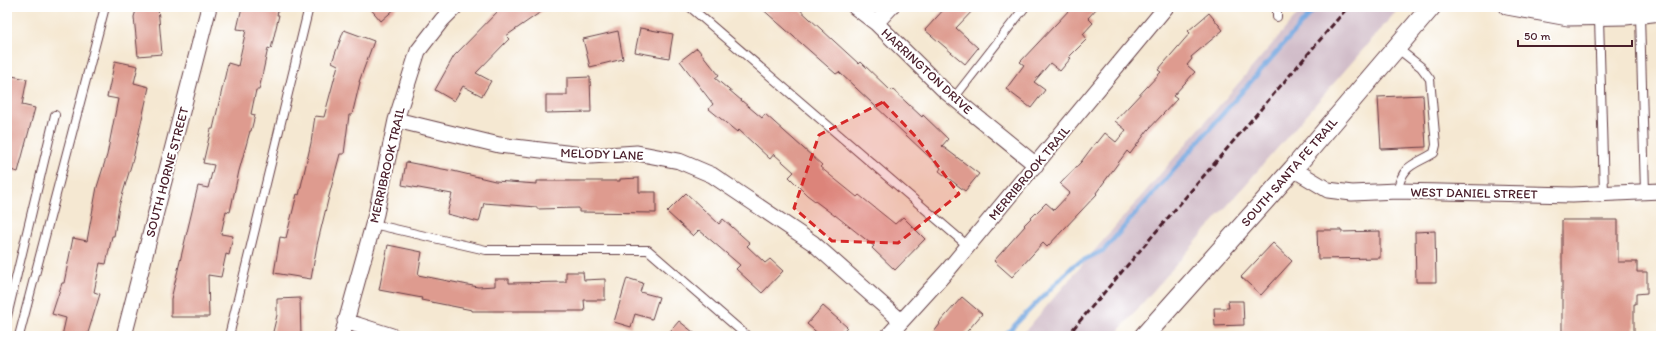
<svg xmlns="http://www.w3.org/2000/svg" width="1668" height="343" viewBox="0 0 1668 343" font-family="Itim,sans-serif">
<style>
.industrial{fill:#d1bdc9}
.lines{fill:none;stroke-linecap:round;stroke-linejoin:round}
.stream{stroke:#74a7e0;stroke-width:4.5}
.building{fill:#de9b8f}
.service-casing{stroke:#643d44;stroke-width:10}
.minor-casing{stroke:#643d44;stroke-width:17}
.tertiary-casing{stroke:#643d44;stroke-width:21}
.service{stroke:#fff;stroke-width:8}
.minor{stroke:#fff;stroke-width:15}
.tertiary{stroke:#fff;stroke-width:19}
.rail{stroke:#4a1f2b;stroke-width:3;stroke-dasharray:6 3;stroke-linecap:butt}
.marked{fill:#d62828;fill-opacity:0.2;stroke:#d62828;stroke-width:3;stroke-dasharray:8 5;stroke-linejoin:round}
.labels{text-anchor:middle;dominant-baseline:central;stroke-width:4;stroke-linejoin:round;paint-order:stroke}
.street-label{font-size:13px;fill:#4a1f2b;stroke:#fff}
</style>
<rect width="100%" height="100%" fill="#fff"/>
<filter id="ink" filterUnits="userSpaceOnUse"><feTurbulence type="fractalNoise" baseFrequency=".025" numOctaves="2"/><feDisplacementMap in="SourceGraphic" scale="8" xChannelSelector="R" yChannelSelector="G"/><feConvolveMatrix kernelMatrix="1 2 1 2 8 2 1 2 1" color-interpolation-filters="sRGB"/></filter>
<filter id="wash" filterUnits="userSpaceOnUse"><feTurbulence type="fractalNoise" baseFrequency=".012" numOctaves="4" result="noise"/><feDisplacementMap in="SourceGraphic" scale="16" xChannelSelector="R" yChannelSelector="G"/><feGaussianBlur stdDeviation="0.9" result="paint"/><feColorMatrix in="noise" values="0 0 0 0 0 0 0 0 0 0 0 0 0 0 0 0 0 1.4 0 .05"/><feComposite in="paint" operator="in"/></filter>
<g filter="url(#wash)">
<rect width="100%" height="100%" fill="#f5e8d2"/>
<path class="industrial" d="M1304 7H1400L1114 336H1021Z"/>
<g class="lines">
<path class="stream" d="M1004 336 1074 265 1104 250 1316 7"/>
</g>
<g id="blocks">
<path class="building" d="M137 7H158L162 54 138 56 134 17Z
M242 7H279L277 15H279L271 49 268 48 259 90H256L251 114 255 115 251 131H250L239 171 230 212 226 211 221 234 233 236 229 255 226 254 221 277 208 275 209 317H171V299L198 186 208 188 214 165 203 163 211 129H213L228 63 238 66 246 30 237 29Z
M369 7H397L381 21Z
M502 7H548L506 36 509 39 476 73 491 81 482 96 463 86 454 101 435 90 454 56Z
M760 7H797L859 64 861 62 891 91 892 89 922 117 923 115 948 139 942 146 979 174 965 191 939 171 941 168 839 72 836 74Z
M946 7H976L956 28 978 48 965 64 925 30Z
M1072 7H1098L1088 18 1093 23 1083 34 1087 39 1069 57 1071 58 1060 71 1050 63 1034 82 1045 90 1031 108 1006 89 1024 65 1020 62Z
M1209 13 1223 30 1191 57 1192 59 1187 65 1195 72 1173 96 1177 99 1148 130 1130 154 1127 151 1096 193 1097 194 1047 247 1043 243 1012 277 994 261 1025 226 1024 225 1046 203 1054 210 1070 193 1060 184 1081 162 1096 142 1097 143 1105 133 1116 142 1126 130 1115 121 1161 72 1158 70 1190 33 1188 31Z
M640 28 673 34 669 58 635 52Z
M344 30 374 41 359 82H360L352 115H349L344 154H340L329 196 317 245 311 279 274 273 280 237 286 238 297 194 299 195 311 143 315 116 324 117 338 65 332 62Z
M618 31 623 59 590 67 583 39Z
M697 48 719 75 715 78 762 118 765 114 822 165 820 167 857 197 859 195 895 224 903 217 925 239 895 270 872 248 874 246 835 215V216L807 195 789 177 794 172 774 154 770 159 739 130 737 132 709 109 713 104 680 61Z
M115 61 138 66 134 83 149 87 133 159 119 206 114 236H112L106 264 100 263 94 292 100 294 87 336H62L66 318 52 314 62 283H64L73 238 87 241 97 187 107 155 118 99 107 97Z
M7 75 27 79 22 105 35 108 18 172 7 169Z
M590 77 591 112 546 113V95H567V78Z
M1423 95 1426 147 1381 149 1378 97Z
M406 162 453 171 495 181 537 184V181H620V179L639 178V192H656V213L579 212V208L537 209V207L484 203 479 222 447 214 452 194 402 185Z
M686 193 719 224 723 219 750 243 747 246 765 263 770 259 783 271 762 293 736 269 740 265 699 230 693 236 667 212Z
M1562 220H1618V262H1637V272H1647V293L1636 294V304H1634V336H1562Z
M1317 230H1341V232L1380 231V258L1318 259Z
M1435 231 1436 282H1416L1415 232Z
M1273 243 1292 261 1261 295 1241 277Z
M388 245 422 252 418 275 478 287 495 286V279H509V283L566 282V272H583L584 280 605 279V300H584L585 311H472V310L421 300 422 298 379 290Z
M627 278 643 283 640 292 659 297 652 319 635 314 631 327 614 322Z
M962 297 982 314 963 336H931L940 324 939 323Z
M300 298 301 336H272L277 315V299Z
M1228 301H1243L1244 325 1215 326 1214 308H1229Z
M823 306 847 327 839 336H821L807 324Z
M679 321 698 336H666Z"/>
</g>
</g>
<g filter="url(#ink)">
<use href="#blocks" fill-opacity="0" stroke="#643d44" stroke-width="1"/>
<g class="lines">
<defs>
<path id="service" d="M690 7 968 246
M1277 7V17
M1640 16 1645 192
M1599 18 1604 194
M1397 48 1421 67 1430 79 1436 145 1434 153C1413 166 1404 163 1397 191
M954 98 1025 7
M373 224 486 250H648L747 336
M7 316 55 115
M19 336 105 7
M229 336 309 7"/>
<path id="minor" d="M855 7 876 23 945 91 1036 165
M1507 7 1568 18 1626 17 1661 13
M876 23 891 7
M396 120 499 145 591 156 637 153 679 161 712 175 813 243 901 321
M1293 169 1328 190 1352 193 1397 191 1572 195 1661 191
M345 321 392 336
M124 336 209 7
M342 336 376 214 396 120 418 51 442 20 455 7
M888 336 948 270 1166 7"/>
<path id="tertiary" d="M1144 336 1293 169 1431 7"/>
</defs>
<use href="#service" class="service-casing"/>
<use href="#minor" class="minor-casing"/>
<use href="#tertiary" class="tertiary-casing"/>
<use href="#service" class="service"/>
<use href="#minor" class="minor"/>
<use href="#tertiary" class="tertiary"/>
<path class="rail" d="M1067 336 1348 7"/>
</g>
</g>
<path class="marked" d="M883 102 917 138 959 194 898 243 832 241 794 208 819 135Z"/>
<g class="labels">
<g class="street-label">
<text transform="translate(927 71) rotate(43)">HARRINGTON DRIVE</text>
<text transform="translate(602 154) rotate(2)">MELODY LANE</text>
<text transform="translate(387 165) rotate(-77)">MERRIBROOK TRAIL</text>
<text transform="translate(167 172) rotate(-75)">SOUTH HORNE STREET</text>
<text transform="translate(1289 172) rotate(-49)">SOUTH SANTA FE TRAIL</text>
<text transform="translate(1029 173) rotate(-50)">MERRIBROOK TRAIL</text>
<text transform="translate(1474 193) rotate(1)">WEST DANIEL STREET</text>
</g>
</g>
<rect width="1668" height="343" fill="none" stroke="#fff" stroke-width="24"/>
<path d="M1518 40v6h114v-6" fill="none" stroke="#4a1f2b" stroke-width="2"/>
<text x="1524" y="40" font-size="12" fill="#4a1f2b" stroke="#ffffff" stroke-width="3" paint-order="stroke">50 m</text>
</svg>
